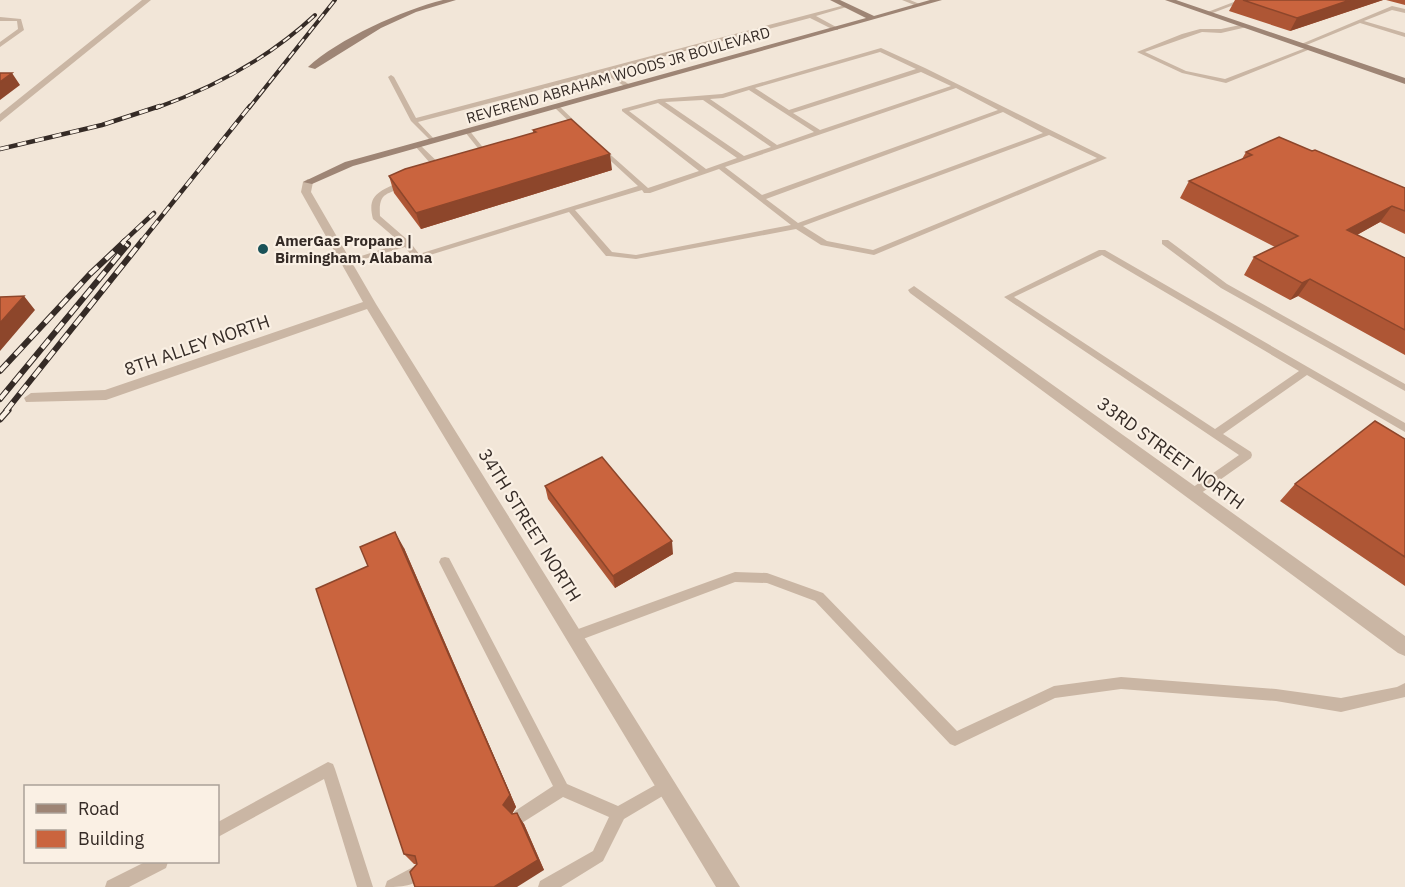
<svg xmlns="http://www.w3.org/2000/svg" width="1405" height="887" viewBox="0 0 1405 887" font-family="'IBM Plex Sans',sans-serif">
<style>
.lines{fill:none;stroke-linecap:round;stroke-linejoin:round}
.lane{fill:#cab6a4;fill-rule:evenodd}
.street{fill:#cab6a4;fill-rule:evenodd}
.secondary{fill:#9e8575;fill-rule:evenodd}
.rail-far3-casing{stroke:#352b26;stroke-width:4}
.rail-far2-casing{stroke:#352b26;stroke-width:4.5}
.rail-far1-casing{stroke:#352b26;stroke-width:6}
.rail-casing{stroke:#352b26;stroke-width:7}
.rail-far3{stroke:#faf0e4;stroke-width:2;stroke-dasharray:8;stroke-linecap:butt}
.rail-far2{stroke:#faf0e4;stroke-width:3;stroke-dasharray:9;stroke-linecap:butt}
.rail-far1{stroke:#faf0e4;stroke-width:4;stroke-dasharray:11;stroke-linecap:butt}
.rail{stroke:#faf0e4;stroke-width:4.5;stroke-dasharray:14;stroke-linecap:butt}
.wall{fill:#ae5635}
.shaded-wall{fill:#8d462b}
.building{fill:#ca643e;stroke:#8d462b;stroke-width:1.5}
.poi-dot{fill:#1a5258;stroke:#faf0e4;stroke-width:2}
.labels{text-anchor:middle;dominant-baseline:central;stroke-width:4.5;stroke-linejoin:round;paint-order:stroke}
.far-street-label{font-size:15px;fill:#352b26;stroke:#faf0e4}
.far-poi-label{font-size:15px;font-weight:bold;fill:#352b26;stroke:#faf0e4;text-anchor:start}
.street-label{font-size:18px;fill:#352b26;stroke:#faf0e4}
</style>
<rect width="100%" height="100%" fill="#f2e6d8"/>
<g class="lines">
<path class="lane" d="M902 0H910L922 5 917 6Z
M1239 0H1247L1210 14 1205 13Z
M845 5 850 6 816 16 838 28V30H834L810 18 609 71 630 85V87H626L603 73 418 122 436 141 433 143 411 121 388 77 391 75 394 77 416 118Z
M1392 6 1405 9V13L1392 10 1364 21 1405 33V37L1360 23 1304 46 1299 45Z
M0 17 21 19 24 30 0 47V42L18 29 17 21H0Z
M1245 24 1247 27 1221 33 1202 32 1145 52 1186 71 1225 79 1308 47 1313 48 1226 83 1182 73 1137 52 1182 34 1200 29H1221Z
M881 48 925 68 1107 158 874 255 821 245 796 229 636 259 609 256H606L569 212 417 259H414L405 247 347 264 343 262 401 243 373 219C366 193 382 191 401 181L408 183C390 197 378 188 380 216L410 242 419 254 638 186 600 151V149H604L648 188 699 171 622 111V109L659 99 722 94ZM880 52 916 69 789 110 755 88ZM921 72 951 86 820 130 793 113ZM956 88 998 110 762 195 725 167ZM749 90 814 132 777 145 710 99 723 98ZM703 100 771 147 744 156 665 102ZM658 103 737 158 706 169 629 111ZM1003 112 1043 133 798 223 766 199ZM1049 135 1097 158 873 250 827 241 803 226ZM719 169 791 225 636 255 612 252 575 210 642 190 644 193H650Z
M554 105H558L582 128V130H578L554 107Z
M465 130H469L489 155V157H485L465 132Z
M415 144H419L444 168V172H438L415 146Z
M1162 240H1168L1227 284 1405 384V391L1221 288 1162 244Z
M1099 250H1105L1405 423V432L1307 375 1223 434 1251 452 1252 455 1251 458 1197 496H1189L1187 493 1189 490 1239 455 1004 297ZM1102 255 1299 371 1215 429 1014 297Z
M445 557 449 558 567 784 618 806 666 779 671 781 673 786 671 791 624 819 603 861 561 887H538L540 881 593 851 609 817 563 797 525 821 520 824 515 821 512 816 515 811 553 786 439 562 441 558Z
M735 572 767 573 823 593 957 731 1054 686 1121 677 1276 689 1341 698 1397 687 1405 683V697L1341 712 1276 701 1121 689 1055 698 955 746 950 744 815 601 767 583 735 582 575 642 570 640 569 636 570 632Z
M328 762 333 764 335 769 373 887H357L324 779 218 837V822Z
M145 862H168L166 868 129 887H105L107 881Z
M417 865 423 867 425 873C418 887 399 887 385 887L387 881Z"/>
<path class="street" d="M142 0H151L0 122V114Z
M308 179 313 182 311 192 376 304 740 887H716L367 309 106 400 26 402 24 398 31 393 105 390 363 302 301 192 303 182Z
M914 286 1405 636V656L1398 653 910 293 908 290Z"/>
<path class="secondary" d="M443 0H456L416 12 381 28 315 69 308 67C338 39 403 10 443 0Z
M830 0H840L874 16 930 0H942L353 166 312 184 303 182 345 162 866 18Z
M1165 0H1176L1405 78V84Z"/>
<defs>
<path id="rail-far3" d="M156 108C215 87 269 58 315 15
M249 108 335 0"/>
<path id="rail-far2" d="M0 149 102 125 160 106
M123 242 154 213
M141 242 250 106"/>
<path id="rail-far1" d="M0 371 90 274 125 241
M0 399 128 244
M6 411 142 241"/>
<path id="rail" d="M0 419 8 410"/>
</defs>
<use href="#rail-far3" class="rail-far3-casing"/>
<use href="#rail-far2" class="rail-far2-casing"/>
<use href="#rail-far1" class="rail-far1-casing"/>
<use href="#rail" class="rail-casing"/>
<use href="#rail-far3" class="rail-far3"/>
<use href="#rail-far2" class="rail-far2"/>
<use href="#rail-far1" class="rail-far1"/>
<use href="#rail" class="rail"/>
</g>
<path class="wall" d="M1235 0H1383L1290 31 1229 11Z
M1386 0H1405V5Z
M533 130 612 170 421 229 394 193 389 176 533 133Z
M1312 151 1405 188V234L1380 222 1357 235 1405 258V355L1298 296 1290 300 1244 275 1254 257 1275 247 1180 198 1189 181 1242 159 1246 152Z
M1405 439V586L1280 501 1295 484Z
M545 486 673 554 615 588 548 499Z
M404 548 516 807 512 814 524 824 544 870 416 864H414L404 854 368 566Z"/>
<path class="shaded-wall" d="M1350 0H1383L1290 31 1297 18Z
M12 73 20 85 0 100V82Z
M610 154 612 170 421 229 416 213Z
M1392 206 1380 222 1335 247 1347 230Z
M1310 279 1298 296 1290 300 1302 283Z
M24 296 35 310 0 351V323Z
M395 532 404 548 516 807 510 817 503 805Z
M672 541 673 554 615 588 613 576Z
M517 813 524 824 544 870 517 887H494Z"/>
<path class="building" d="M1243 0H1350L1297 18Z
M0 73H12L0 82Z
M571 119 610 154 416 213 389 176 405 169 536 132 533 130Z
M1279 137 1312 151 1315 150 1405 188V211L1392 206 1347 230 1405 258V330L1310 279 1302 283 1254 257 1298 236 1189 181 1252 155 1246 152Z
M24 296 0 323V297Z
M1375 421 1405 439V557L1295 484Z
M602 457 672 541 613 576 545 486Z
M395 532 510 795 503 805 512 814 517 813 538 860 494 887H415L410 872 417 864 415 856 404 854 316 589 368 566 360 547Z"/>
<circle class="poi-dot" cx="263" cy="249" r="6"/>
<g class="labels">
<g class="far-street-label">
<text transform="translate(618 75) rotate(-16)">REVEREND ABRAHAM WOODS JR BOULEVARD</text>
</g>
<g class="far-poi-label">
<text x="275" y="240">AmerGas Propane |<tspan x="275" dy="17">Birmingham, Alabama</tspan></text>
</g>
<g class="street-label">
<text transform="translate(197 345) rotate(-19)">8TH ALLEY NORTH</text>
<text transform="translate(1171 453) rotate(36)">33RD STREET NORTH</text>
<text transform="translate(530 525) rotate(58)">34TH STREET NORTH</text>
</g>
</g>
<rect x="24" y="785" width="195" height="78" fill="#faf0e4" stroke="#aba198" stroke-width="1.5"/>
<rect x="36" y="804" width="30" height="9" fill="#9e8575" stroke="#aba198" stroke-width="1.5"/>
<text x="78" y="815" font-size="18" fill="#352b26">Road</text>
<rect x="36" y="830" width="30" height="18" fill="#ca643e" stroke="#aba198" stroke-width="1.5"/>
<text x="78" y="845" font-size="18" fill="#352b26">Building</text>
</svg>
